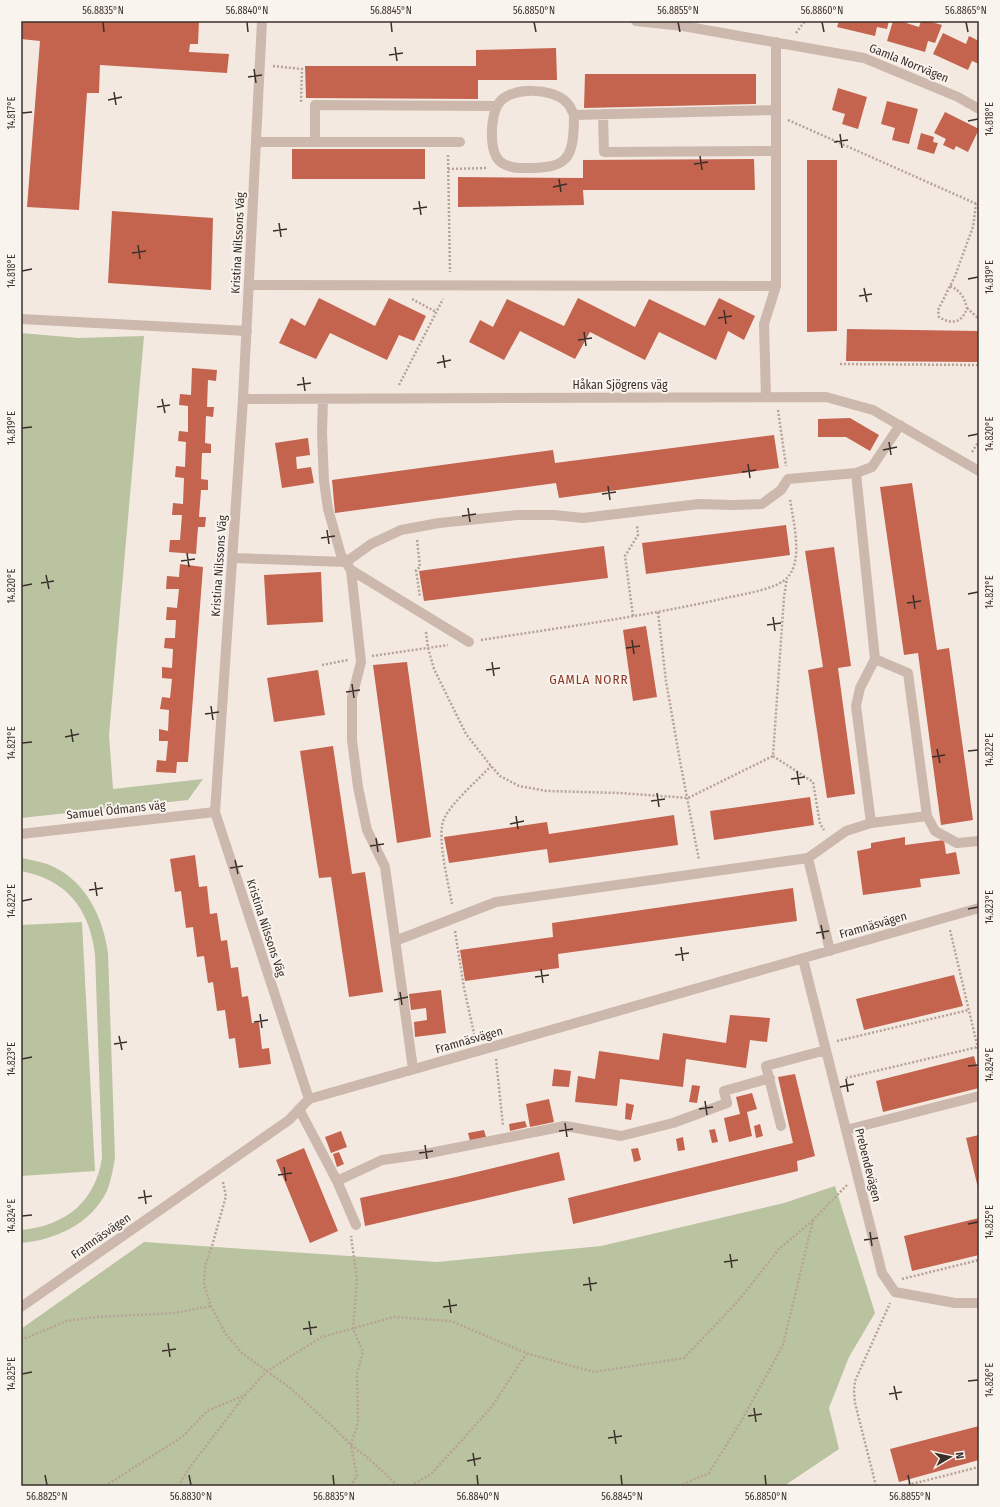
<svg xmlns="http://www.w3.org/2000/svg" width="1000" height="1507" viewBox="0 0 1000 1507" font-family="'Fira Sans Condensed',sans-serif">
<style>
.green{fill:#b9c3a0}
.building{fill:#c4634e}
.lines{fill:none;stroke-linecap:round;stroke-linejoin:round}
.path{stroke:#b8a296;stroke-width:2.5;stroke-dasharray:2 2;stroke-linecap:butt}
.minor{stroke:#ccb8ac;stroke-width:10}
.ticks{fill:none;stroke:#3a2f2b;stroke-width:1.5}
.labels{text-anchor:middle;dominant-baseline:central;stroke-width:4;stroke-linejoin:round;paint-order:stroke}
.street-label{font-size:12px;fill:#3a2f2b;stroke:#faf4ee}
.neighbourhood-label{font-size:13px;letter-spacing:1px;fill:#883625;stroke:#faf4ee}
.neatline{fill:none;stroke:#3a2f2b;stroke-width:1.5}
.ticks-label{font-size:10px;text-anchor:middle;fill:#3a2f2b}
</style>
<rect width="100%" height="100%" fill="#f3e9e1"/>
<path class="green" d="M21 333 79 338 144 336 109 735 113 789 203 779 188 800 21 818Z
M21 858C32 860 44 862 54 867 87 883 103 918 108 953L115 1158C113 1169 111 1181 107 1191 91 1224 55 1240 21 1243V1230C65 1226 96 1202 102 1157L95 954C89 908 67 880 21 871Z
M82 922 95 1171 21 1176V925Z
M835 1186 875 1313 849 1357 829 1408 839 1449 784 1486H21V1329L144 1242 437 1262 601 1246 784 1203Z"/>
<path class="building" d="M21 21H199L198 44H190L189 52 229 54 227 73 100 65 99 93H87L79 210 27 207 40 41 21 39Z
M839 21H889L887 29 877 27 875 36 837 27Z
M893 21H900L919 27 921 21H928L942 25 935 43 928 41 925 52 887 41Z
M943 33 966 44 969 36 979 41V64L972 61 968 70 933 54Z
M556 48 557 80H478V99L306 98 305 66H476V50Z
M585 74H756V104L584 108Z
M838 88 867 97 858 129 842 124 845 114 832 110Z
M887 101 918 109 909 144 892 140 895 128 881 124Z
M945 112 979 129 968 152 956 146 954 150 943 145 946 139 934 133Z
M921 133 934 137 933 142 938 143 934 154 917 149Z
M292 149H425V179H292Z
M754 159 755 190H583L584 205 458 207V177L583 178V160Z
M807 160H837V331L807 332Z
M112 211 213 218 211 290 108 283Z
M319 298 375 326 389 298 426 316 414 341 399 335 387 360 330 333 316 359 279 343 291 318 305 326Z
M578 298 635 327 649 299 705 326 719 298 755 316 744 340 728 331 716 360 659 332 645 360 590 332 575 359 520 331 504 360 469 342 480 320 493 327 507 299 564 326Z
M847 329 979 331V362L846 361Z
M192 368 217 370 216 381 208 380 207 407H214L213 417 206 416 205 443 211 444V453H202L201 479 208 480V490H201L199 517H206L205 527H198L196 554 169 552 170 540H180L182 515H172L173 503 183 504 184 478 175 477 176 466 185 467 186 442 178 441 179 431 188 432V406L179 405 180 394 191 395Z
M850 418 879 435 870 451 846 437H818V419Z
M774 435 779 468 559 498 556 483 335 513 332 480 553 450 555 463Z
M308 438 310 455 296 457 297 469 311 467 314 483 282 488 275 443Z
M912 483 937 650 949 648 973 820 941 825 918 653 904 655 880 487Z
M786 525 790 555 646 574 642 543Z
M604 546 608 578 424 601 419 571Z
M834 547 851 666 838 668 855 794 827 798 808 670 823 667 805 551Z
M180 564 203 567 188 762H177L176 773 156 772 157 760 166 761 168 741H159V729L168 731 169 710 160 709 162 697 170 698 172 679 162 678V667L172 668 173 649 164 648 165 638H175L176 620H166L167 607 177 608 179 589H166L167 576 179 577Z
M321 572 323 622 267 625 264 575Z
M646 626 657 697 633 701 623 630Z
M407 662 431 837 397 843 373 665Z
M318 670 325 715 274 722 267 678Z
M333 746 352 874 365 872 383 992 349 997 331 877 319 878 300 751Z
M810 797 814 825 714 840 710 811Z
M674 815 678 845 549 863 547 849 449 863 444 837 547 822 549 834Z
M905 837V845L944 840 946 854 956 852 960 874 920 879 921 887 863 895 857 851 871 848V843Z
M195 855 199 887 207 886 210 914 217 913 221 941 227 940 231 968 238 967 242 997 248 996 252 1023 259 1022 262 1049 269 1048 271 1064 239 1068 235 1038 229 1039 225 1010 217 1011 213 982 208 983 204 956 197 957 193 927 186 928 181 891 175 892 170 859Z
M793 888 797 921 558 954 559 968 465 981 460 950 553 937 552 923Z
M954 975 963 1006 864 1030 856 999Z
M441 990 446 1033 415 1037 414 1022 427 1020 426 1008 411 1010 409 994Z
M730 1015 770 1018 767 1042 750 1040 746 1068 686 1059 683 1087 620 1079 617 1106 575 1102 578 1076 595 1079 599 1051 659 1060 663 1033 726 1043Z
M974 1056 979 1075V1088L883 1112 876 1081Z
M554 1069 571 1071 569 1087 552 1086Z
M795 1074 815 1156 797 1161 798 1171 573 1224 568 1198 793 1143 778 1077Z
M692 1085 700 1086 697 1103 689 1102Z
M752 1093 757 1109 747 1112 752 1136 729 1142 724 1118 740 1114 736 1097Z
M549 1099 554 1122 530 1127 526 1104Z
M626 1103 634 1105 631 1120 625 1119Z
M525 1121 527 1127 510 1131 509 1124Z
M760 1124 763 1136 756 1138 754 1126Z
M715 1129 718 1142 712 1143 709 1130Z
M484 1130 486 1137 470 1141 468 1133Z
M341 1131 347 1147 331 1153 325 1137Z
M979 1135V1188H978L966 1138Z
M683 1137 685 1150 678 1151 676 1139Z
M304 1148 338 1231 310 1243 276 1160Z
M638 1148 641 1160 634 1162 631 1149Z
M339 1152 344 1164 337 1167 333 1154Z
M559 1152 565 1180 365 1226 360 1198 456 1177Z
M979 1218V1255L912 1271 904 1236Z
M979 1426V1460L899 1482 890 1449Z"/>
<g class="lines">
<path class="path" d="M796 33 805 21
M273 66 302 69 301 103
M788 120 979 205
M448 155 450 272
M448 169 488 168
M950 286C961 291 964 297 967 308 962 323 952 325 939 317L938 310 955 276 973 227 976 204
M412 299 436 312
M967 308 979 319
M840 364 979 365
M399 385 443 299
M778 410 786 466
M972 452 979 441
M417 540 420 567 416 570 420 597
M658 612 666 681 680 761 699 860
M633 616 625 556 638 535 637 525
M426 632 428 648 434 669 466 734 491 766 500 776 519 786 547 791 620 793 688 798 773 756 784 597 787 578
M481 640C564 627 648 616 730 597 745 594 776 589 787 578 804 560 793 521 790 499
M372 656 448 645
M322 665 348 660
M773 756 813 782 820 824 824 830
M452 904C449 886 436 835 444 819 451 803 478 780 491 766
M950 930 979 1053
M455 931 464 988 475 1038
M837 1041 969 1010
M496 1059 503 1126
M846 1078 978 1047
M223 1182 226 1196 212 1246 205 1266 204 1285 211 1306 225 1333 242 1353 290 1388 332 1426 351 1445 367 1457 398 1486
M902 1279 979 1260
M21 1340 67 1321 95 1317 175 1313 211 1306
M105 1486 182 1437 207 1411 245 1395 267 1371 322 1337 394 1317 451 1321 526 1353 594 1372 684 1358 739 1300 779 1249 813 1220
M178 1486 190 1467 245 1395
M350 1486 357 1476 351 1445 358 1422 357 1373 363 1352 353 1329 357 1280 351 1236
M411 1486 431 1474 464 1438 493 1405 526 1354
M679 1486 709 1473 740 1423 783 1345 813 1220 847 1185
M876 1486 855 1403 854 1391 855 1381 890 1303
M904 1486 979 1467"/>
<path class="minor" d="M262 21 243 399 215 812 309 1099
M636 21 683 26 864 58 958 97 979 109
M603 114 604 152 776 151
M574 115C574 162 567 169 519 168 514 168 507 166 502 163 488 154 490 115 499 103 511 86 553 88 566 102 570 105 572 111 574 115L776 110
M256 142H460
M315 142V105L497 106
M249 285 776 286
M21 319 247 331
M766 397 764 324 776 286V42
M243 399 826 397 873 410 979 471
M323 399 322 433 324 481 328 509 341 555 351 570 361 662 352 697V740L358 787 367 830 385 867 413 1069
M856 473 875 659 908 673 927 816 935 831 957 843 979 841
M232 558 346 562 371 544 401 530 439 523 517 515H554L583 518 699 504 733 505 762 504 781 490 788 479 856 473 872 467 900 425
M351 570 469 642
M871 823 856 706 860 688 875 659
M21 834 215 812
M808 858 830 951
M395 941 496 902 808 858 846 831 871 823 927 816
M803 959 882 1273 895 1292 955 1303H979
M299 1109 337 1181 356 1225
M781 1126 766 1066 826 1050
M846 1130 979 1096
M337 1181 382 1160 425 1154 565 1126 621 1136 673 1123 727 1103 724 1091 770 1078
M21 1307 289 1120 309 1099 979 908"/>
</g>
<path class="ticks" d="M103 22 104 32M247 22 248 32M391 22 392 32M534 22 536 32M678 22 680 32M822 22 824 32M966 22 968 32M395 47 397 61M389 55 403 53M254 69 256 83M248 77 262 75M114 92 116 105M108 100 122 97M22 113 32 112M968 121 978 119M840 134 842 148M834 142 848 140M700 156 702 170M694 164 708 162M559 179 561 192M553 187 567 184M419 201 421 215M413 209 427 207M279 223 281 237M273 231 287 229M138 245 140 259M132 253 146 251M22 271 32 269M968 279 978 277M864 288 867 302M859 296 872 294M724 310 726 324M718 318 732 316M584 332 586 346M578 340 592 338M443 355 445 368M437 363 451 360M303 377 305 391M297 385 311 383M162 399 165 413M157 407 170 405M22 428 32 427M968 436 978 434M889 442 891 455M883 450 897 447M748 464 750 478M742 472 756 470M608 486 610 500M602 494 616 492M468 508 470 522M462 516 476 514M327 530 329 544M321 538 335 536M187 553 189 567M181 561 195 559M46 575 49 589M41 583 54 581M22 586 32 584M968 594 978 592M913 595 915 609M907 603 921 601M773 617 775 631M767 625 781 623M632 640 634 654M626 648 640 646M492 662 494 676M486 670 500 668M352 684 354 698M346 692 360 690M211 706 213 720M205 714 219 712M71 729 73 742M65 737 79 734M22 743 32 742M937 749 940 763M968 751 978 750M932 757 945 755M797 771 799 785M791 779 805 777M657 793 659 807M651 801 665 799M516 816 518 829M510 824 524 821M376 838 378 852M370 846 384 844M235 860 238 874M230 868 243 866M95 882 97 896M89 890 103 888M22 901 32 899M968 909 978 907M821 925 824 939M816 933 829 931M681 947 683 961M675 955 689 953M541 969 543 983M535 977 549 975M400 992 402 1005M394 1000 408 997M260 1014 262 1028M254 1022 268 1020M119 1036 122 1050M114 1044 127 1042M22 1059 32 1057M968 1066 978 1065M846 1079 848 1092M840 1087 854 1084M705 1101 707 1115M699 1109 713 1107M565 1123 567 1137M559 1131 573 1129M425 1145 427 1159M419 1153 433 1151M284 1167 286 1181M278 1175 292 1173M144 1190 146 1204M138 1198 152 1196M22 1216 32 1215M968 1224 978 1222M870 1232 872 1246M864 1240 878 1238M730 1254 732 1268M724 1262 738 1260M589 1277 591 1291M583 1285 597 1283M449 1299 451 1313M443 1307 457 1305M309 1321 311 1335M303 1329 317 1327M168 1343 170 1357M162 1351 176 1349M22 1374 32 1372M968 1381 978 1380M894 1386 897 1400M889 1394 902 1392M754 1408 756 1422M748 1416 762 1414M614 1430 616 1444M608 1438 622 1436M473 1453 475 1466M467 1461 481 1458M45 1475 47 1485M189 1475 191 1485M333 1475 334 1485M477 1475 478 1485M621 1475 622 1485M765 1475 766 1485M908 1475 910 1485"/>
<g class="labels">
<g class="street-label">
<text transform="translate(909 63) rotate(22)">Gamla Norrvägen</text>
<text transform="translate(238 243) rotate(-87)">Kristina Nilssons Väg</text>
<text x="620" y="385">Håkan Sjögrens väg</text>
<text transform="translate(219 566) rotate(-86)">Kristina Nilssons Väg</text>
<text transform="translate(116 810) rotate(-6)">Samuel Ödmans väg</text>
<text transform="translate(873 925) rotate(-16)">Framnäsvägen</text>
<text transform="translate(266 928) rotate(72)">Kristina Nilssons Väg</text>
<text transform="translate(469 1040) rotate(-16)">Framnäsvägen</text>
<text transform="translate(868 1165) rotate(76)">Prebendevägen</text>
<text transform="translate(101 1236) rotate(-35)">Framnäsvägen</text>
</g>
<g class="neighbourhood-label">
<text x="589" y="679">GAMLA NORR</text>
</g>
</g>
<rect width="1000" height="1507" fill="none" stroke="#faf4ee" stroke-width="44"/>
<g transform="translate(950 1457) rotate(81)" stroke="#faf4ee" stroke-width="3" paint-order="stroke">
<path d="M0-3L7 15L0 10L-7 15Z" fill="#3a2f2b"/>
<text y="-6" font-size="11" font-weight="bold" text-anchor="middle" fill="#3a2f2b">N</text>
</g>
<rect x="22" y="22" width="956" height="1463" class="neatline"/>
<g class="ticks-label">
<text x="103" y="14">56.8835°N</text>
<text x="247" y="14">56.8840°N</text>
<text x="391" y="14">56.8845°N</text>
<text x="534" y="14">56.8850°N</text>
<text x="678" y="14">56.8855°N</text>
<text x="822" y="14">56.8860°N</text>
<text x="966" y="14">56.8865°N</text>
<text transform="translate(11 113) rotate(-90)" y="4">14.817°E</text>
<text transform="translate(989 119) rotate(-90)" y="4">14.818°E</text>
<text transform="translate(11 271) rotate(-90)" y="4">14.818°E</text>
<text transform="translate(989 277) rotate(-90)" y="4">14.819°E</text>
<text transform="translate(11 428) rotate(-90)" y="4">14.819°E</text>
<text transform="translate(989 434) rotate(-90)" y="4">14.820°E</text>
<text transform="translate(11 586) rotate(-90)" y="4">14.820°E</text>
<text transform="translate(989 592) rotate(-90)" y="4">14.821°E</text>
<text transform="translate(11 743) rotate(-90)" y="4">14.821°E</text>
<text transform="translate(989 750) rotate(-90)" y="4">14.822°E</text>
<text transform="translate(11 901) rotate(-90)" y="4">14.822°E</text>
<text transform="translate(989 907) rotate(-90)" y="4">14.823°E</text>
<text transform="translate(11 1059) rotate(-90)" y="4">14.823°E</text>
<text transform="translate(989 1065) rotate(-90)" y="4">14.824°E</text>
<text transform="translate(11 1216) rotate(-90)" y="4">14.824°E</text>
<text transform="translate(989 1222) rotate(-90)" y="4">14.825°E</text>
<text transform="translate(11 1374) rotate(-90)" y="4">14.825°E</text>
<text transform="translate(989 1380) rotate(-90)" y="4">14.826°E</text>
<text x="47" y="1500">56.8825°N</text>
<text x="191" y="1500">56.8830°N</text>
<text x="334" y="1500">56.8835°N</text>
<text x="478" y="1500">56.8840°N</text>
<text x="622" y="1500">56.8845°N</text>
<text x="766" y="1500">56.8850°N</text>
<text x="910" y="1500">56.8855°N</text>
</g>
</svg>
